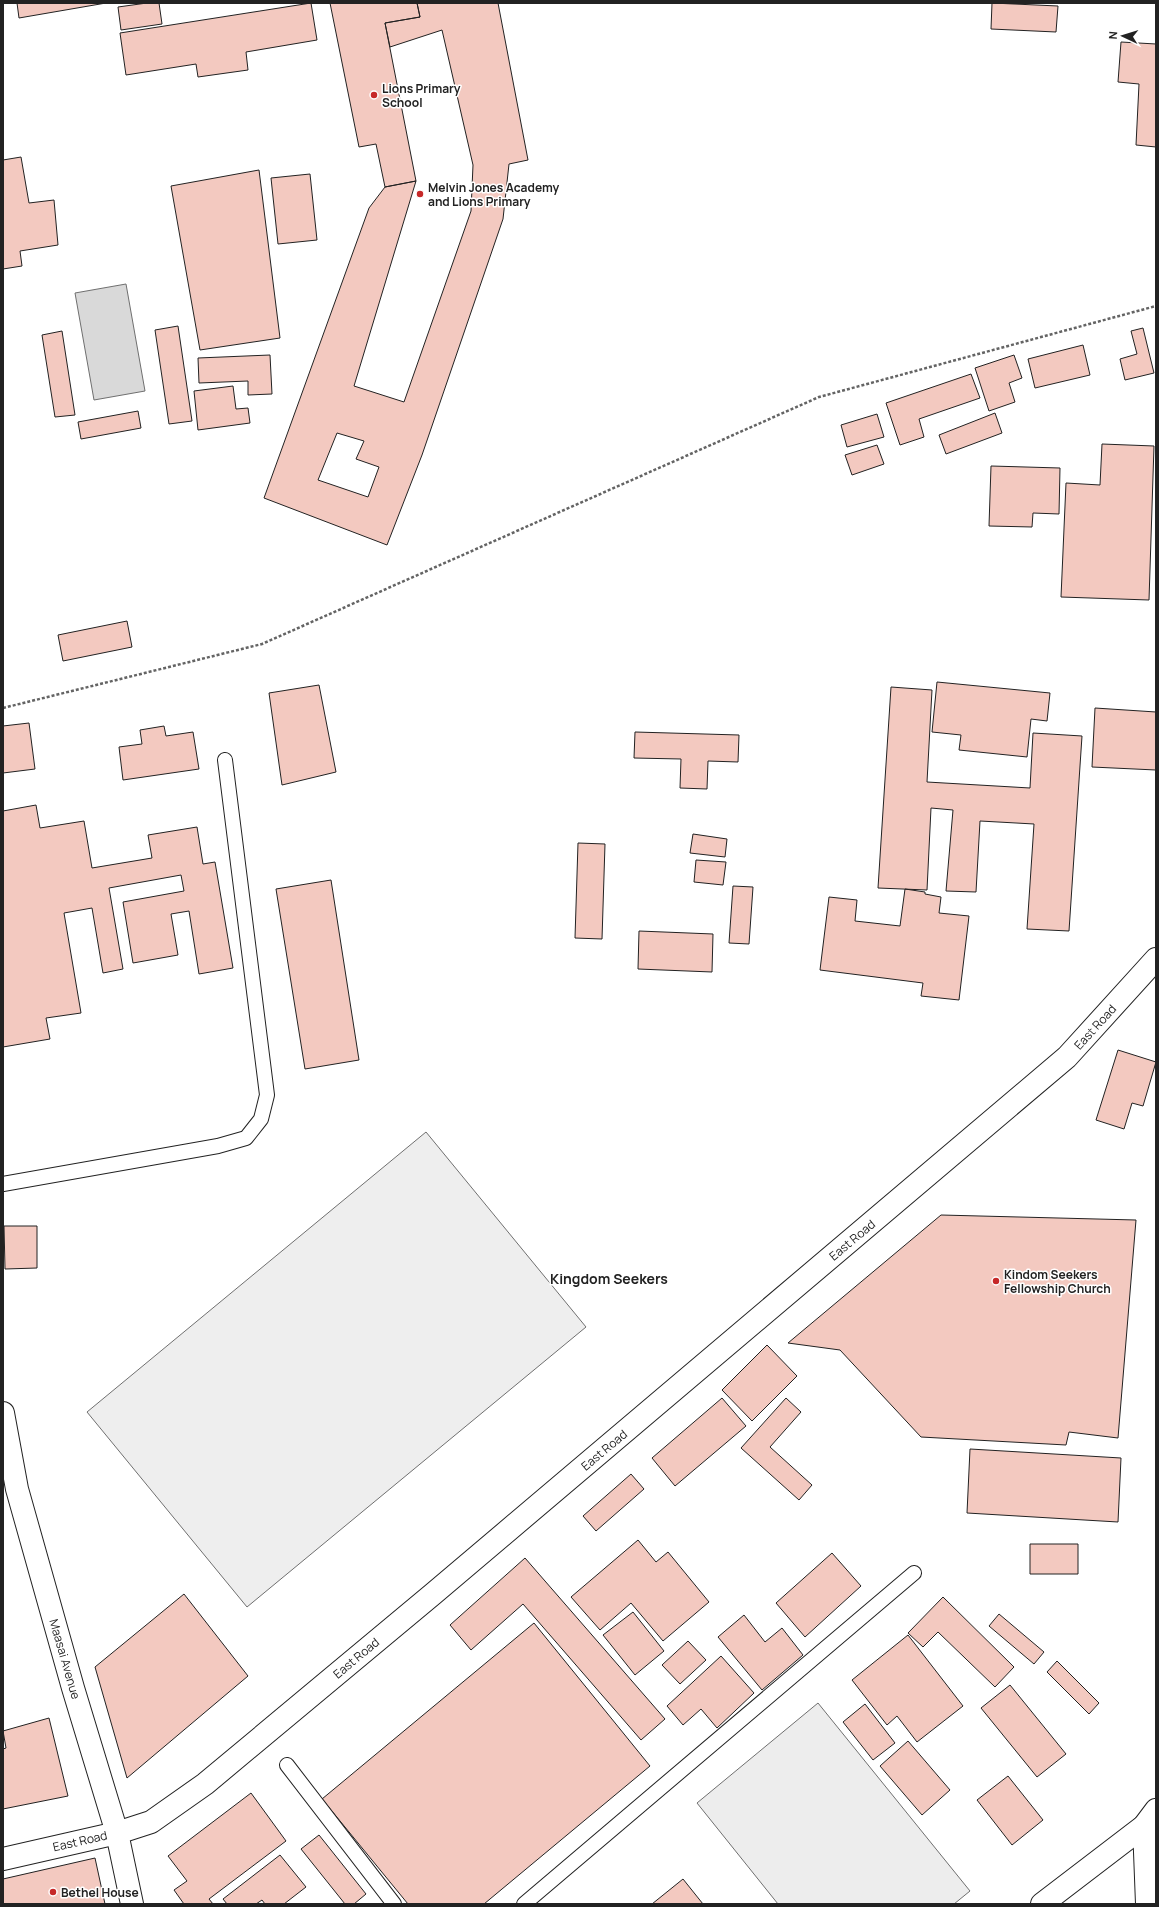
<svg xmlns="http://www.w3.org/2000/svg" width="1159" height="1907" viewBox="0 0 1159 1907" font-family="Manrope,sans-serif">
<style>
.green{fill:#eee;stroke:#6f6f6f}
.parking{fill:#ededed;stroke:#6f6f6f}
.water{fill:#d9d9d9;stroke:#6f6f6f}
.building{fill:#f3c9c0;stroke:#222;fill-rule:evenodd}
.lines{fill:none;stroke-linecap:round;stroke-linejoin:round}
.lane-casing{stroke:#222;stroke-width:16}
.street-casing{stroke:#222;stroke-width:24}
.secondary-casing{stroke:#222;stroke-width:24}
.path{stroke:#646464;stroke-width:2.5;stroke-dasharray:3 2;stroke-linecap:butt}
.lane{stroke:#fff;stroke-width:14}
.street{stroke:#fff;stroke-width:22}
.secondary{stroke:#fff;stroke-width:22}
.poi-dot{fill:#c62828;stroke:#fff;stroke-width:1.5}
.labels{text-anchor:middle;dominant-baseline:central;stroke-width:3;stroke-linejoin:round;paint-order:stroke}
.poi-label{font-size:12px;font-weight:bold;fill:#222;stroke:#fff;text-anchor:start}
.street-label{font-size:12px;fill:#222;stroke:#fff}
.quarter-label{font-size:14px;font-weight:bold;fill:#222;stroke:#fff}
</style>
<rect width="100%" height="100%" fill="#fff"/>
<path class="green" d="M426 1132 586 1327 247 1607 87 1412Z"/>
<path class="parking" d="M818 1703 970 1891 954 1904H778L697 1803Z"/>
<path class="water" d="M126 284 145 391 94 400 75 293Z"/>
<path class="building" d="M17 3H106L19 18Z
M147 3H159L162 24 121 30 118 7Z
M311 3 317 40 246 52 248 70 198 77 196 64 126 75 120 33Z
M330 3H417L420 17 385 23 416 181 385 187 376 144 359 147Z
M417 3H498L528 160 509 164 503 219 422 455 387 545 264 498 369 208 385 187 416 181 354 386 404 402 471 211 473 165 442 30 390 47 385 23 420 17ZM337 433 364 441 356 459 379 467 368 497 318 480Z
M992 3 1058 6 1056 32 991 29Z
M1121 42 1156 44V147L1136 145 1139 84 1118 82Z
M21 157 29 203 54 200 58 245 20 251 22 266 3 269V160Z
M259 170 280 338 200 350 171 186Z
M310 174 317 240 278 244 271 178Z
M178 326 192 421 169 424 155 330Z
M1143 328 1154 373 1125 380 1120 359 1137 354 1131 331Z
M62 331 75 415 55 417 42 335Z
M1083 345 1090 375 1035 388 1028 359Z
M270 355 272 394 248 395V381L199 383 198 358Z
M1014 355 1022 378 1009 383 1015 402 989 411 975 368Z
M971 374 980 398 919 419 924 437 900 445 886 403Z
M233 386 236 409 248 408 250 423 198 430 194 391Z
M138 411 141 428 81 439 78 422Z
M995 413 1002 433 946 454 939 435Z
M877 414 884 437 847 447 841 425Z
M1102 444 1154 446 1149 600 1061 597 1066 483 1100 485Z
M877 445 884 464 852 475 845 455Z
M991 466 1060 468 1059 514 1033 513 1032 527 989 526Z
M127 621 132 647 63 661 58 635Z
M937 682 1050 693 1047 721 1031 719 1027 757 959 750 961 735 932 732Z
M319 685 336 772 282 785 269 693Z
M891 687 932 690 927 782 1030 788 1033 733 1082 736 1069 931 1027 929 1034 824 980 821 976 892 946 891 953 810 931 808 927 890 878 888Z
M1095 708 1156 712V770L1092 767Z
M29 723 35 769 3 773V726Z
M164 726 166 736 193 732 199 769 123 780 119 747 142 744 140 730Z
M635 732 739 735 738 762 708 761 707 789 680 788 681 759 634 758Z
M36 805 40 828 84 821 92 868 152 858 148 835 197 827 203 864 215 862 233 968 199 974 189 911 171 914 178 955 133 963 123 902 184 891 181 875 109 888 123 969 103 973 92 908 64 913 81 1013 46 1018 50 1039 3 1047V811Z
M693 834 727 839 725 857 690 853Z
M578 843 605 844 602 939 575 938Z
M696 860 726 862 723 885 694 882Z
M331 880 359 1060 305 1069 276 889Z
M733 886 753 887 749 944 729 943Z
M905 889 925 892V894L941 897 939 913 969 916 959 1000 921 996 923 983 820 970 829 897 857 900 855 921 900 926Z
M639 931 713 934 712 972 638 969Z
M1118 1050 1156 1062 1143 1106 1132 1103 1124 1129 1096 1120Z
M941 1215 1136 1220 1118 1438 1069 1432 1066 1445 921 1437 840 1350 788 1343Z
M4 1226H37V1268L5 1269Z
M767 1345 797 1376 752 1421 722 1390Z
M722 1398 746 1426 675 1486 652 1458Z
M786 1398 801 1412 770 1447 812 1485 799 1500 741 1448Z
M970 1449 1121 1458 1118 1522 967 1513Z
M631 1474 644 1489 596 1531 583 1516Z
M638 1540 656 1562 668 1552 709 1602 663 1641 631 1603 600 1630 571 1597Z
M1030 1544H1078V1574H1030Z
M832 1553 861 1586 805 1637 776 1603Z
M525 1558 665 1719 641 1740 523 1604 471 1650 450 1625Z
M184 1594 248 1676 127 1778 95 1667Z
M943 1597 1014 1667 995 1687 938 1632 923 1647 908 1633Z
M633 1612 664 1651 635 1675 603 1635Z
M999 1614 1044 1652 1034 1664 989 1626Z
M744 1615 765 1642 782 1628 803 1655 762 1690 718 1637Z
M534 1623 650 1766 484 1904H408L322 1799Z
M908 1635 963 1706 917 1742 897 1716 887 1725 852 1680Z
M688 1641 706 1660 680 1684 662 1665Z
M721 1656 754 1693 717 1728 701 1709 683 1725 667 1706Z
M1057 1661 1099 1703 1089 1714 1047 1672Z
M1010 1685 1066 1754 1037 1777 981 1708Z
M865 1704 895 1743 873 1760 843 1722Z
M49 1718 68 1796 3 1809V1749L6 1748 3 1731Z
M908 1741 950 1790 922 1815 880 1766Z
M1008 1776 1043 1820 1012 1845 977 1800Z
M251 1793 286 1841 209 1899 213 1904H184L174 1890 187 1881 168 1856Z
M319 1835 366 1894 354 1904H345L301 1849Z
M280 1855 306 1887 284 1904H265L262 1900 256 1904H227L223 1899Z
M95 1858 105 1904H3V1879Z
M683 1879 703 1904H652Z"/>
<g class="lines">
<defs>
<path id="lane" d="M3 1184 218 1146 246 1138 261 1119 267 1095 225 760
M287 1765 394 1904
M524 1904 914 1573"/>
<path id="street" d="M3 1413 17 1489 73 1688 117 1833 132 1904
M1144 1826 1147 1904
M3 1859 117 1833 151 1822 205 1784 433 1594 1067 1057 1156 959"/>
<path id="secondary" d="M1042 1904 1144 1826 1156 1810"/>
</defs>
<use href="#lane" class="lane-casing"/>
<use href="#street" class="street-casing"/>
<use href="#secondary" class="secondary-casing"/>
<path class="path" d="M3 708 262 644 819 397 1156 306"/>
<use href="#lane" class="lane"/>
<use href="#street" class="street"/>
<use href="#secondary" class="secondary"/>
</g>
<g class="poi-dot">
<circle cx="374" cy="95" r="4"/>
<circle cx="420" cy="194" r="4"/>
<circle cx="996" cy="1281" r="4"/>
<circle cx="53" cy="1892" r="4"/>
</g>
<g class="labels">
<g class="poi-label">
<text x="382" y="88">Lions Primary<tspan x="382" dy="14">School</tspan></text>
<text x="428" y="187">Melvin Jones Academy<tspan x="428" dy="14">and Lions Primary</tspan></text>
<text x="1004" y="1274">Kindom Seekers<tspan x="1004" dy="14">Fellowship Church</tspan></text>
<text x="61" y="1892">Bethel House</text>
</g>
<g class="street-label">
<text transform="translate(1095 1027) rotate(-48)">East Road</text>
<text transform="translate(852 1240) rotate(-40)">East Road</text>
<text transform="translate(604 1450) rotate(-40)">East Road</text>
<text transform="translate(356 1658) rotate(-40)">East Road</text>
<text transform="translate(65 1659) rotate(74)">Maasai Avenue</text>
<text transform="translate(80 1841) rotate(-13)">East Road</text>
</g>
<g class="quarter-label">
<text x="609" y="1278">Kingdom Seekers</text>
</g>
</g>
<rect width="1159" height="1907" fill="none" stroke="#222222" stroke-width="8"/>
<g transform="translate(1123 36) rotate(274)" stroke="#ffffff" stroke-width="3" paint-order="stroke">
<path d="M0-3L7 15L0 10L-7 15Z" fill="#222222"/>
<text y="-6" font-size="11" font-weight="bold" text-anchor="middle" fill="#222222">N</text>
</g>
</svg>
